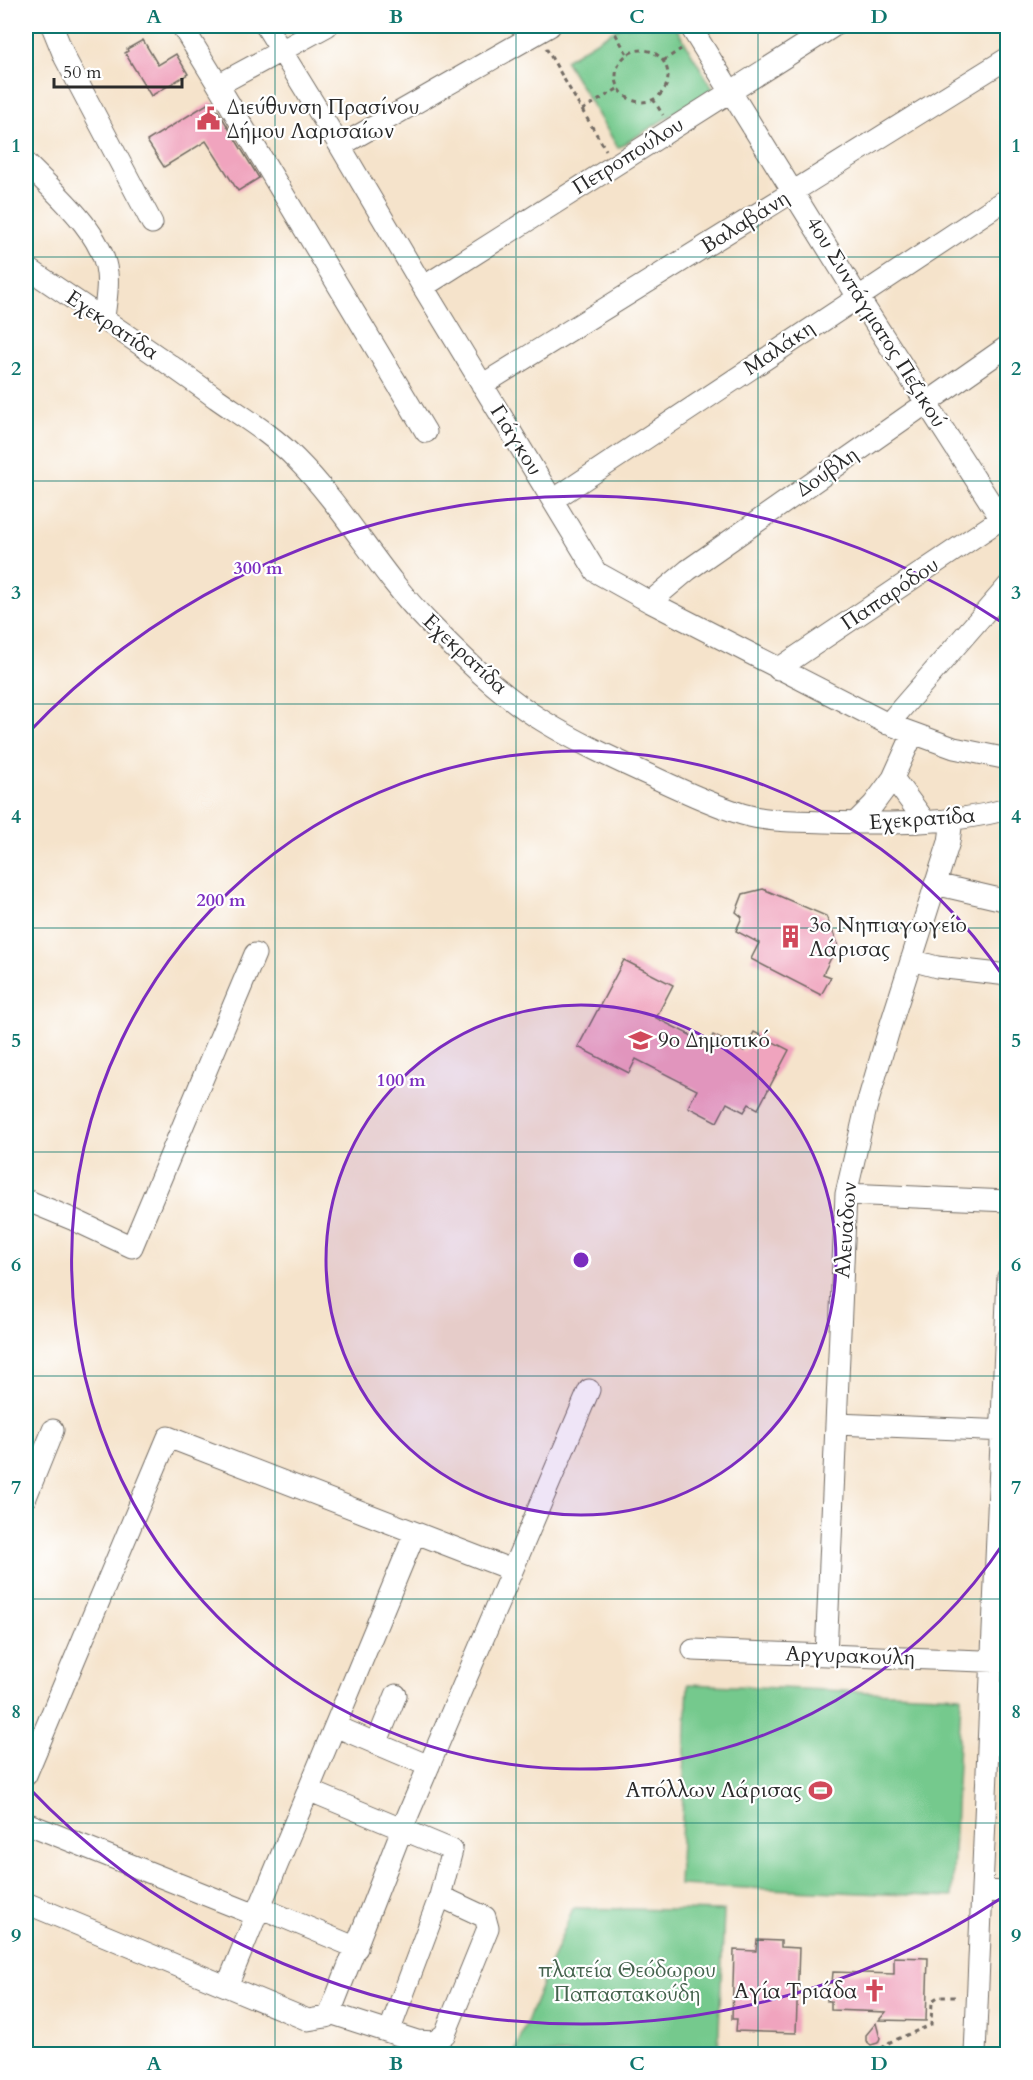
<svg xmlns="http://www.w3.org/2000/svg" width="1033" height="2080" viewBox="0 0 1033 2080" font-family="Cardo,serif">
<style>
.green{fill:#75c98d;stroke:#507a5c;stroke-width:1.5}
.building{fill:#f0a4be}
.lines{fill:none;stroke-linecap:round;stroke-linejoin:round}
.minor-casing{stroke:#726b63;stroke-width:23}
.path{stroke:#726b63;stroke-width:3;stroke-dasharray:4.5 4.5;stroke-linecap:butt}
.minor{stroke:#fff;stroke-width:21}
.grid{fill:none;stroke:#0f766e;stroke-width:1.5;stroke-opacity:0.55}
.ring{fill:none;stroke:#7b2cbf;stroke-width:3}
.labels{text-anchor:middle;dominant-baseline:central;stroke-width:4.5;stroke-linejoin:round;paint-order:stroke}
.poi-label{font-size:21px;fill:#2b2b2b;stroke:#fff;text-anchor:start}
.street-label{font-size:21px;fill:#2b2b2b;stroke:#fff}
.park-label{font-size:21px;fill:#45624d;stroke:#fff}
.centre{fill:#7b2cbf;stroke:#fff;stroke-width:3}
.ring-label{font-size:18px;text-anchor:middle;font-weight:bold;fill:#7b2cbf;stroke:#fff;stroke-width:4.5;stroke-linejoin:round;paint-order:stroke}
.neatline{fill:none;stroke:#0f766e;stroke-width:2}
.grid-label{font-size:20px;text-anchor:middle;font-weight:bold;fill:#0f766e}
</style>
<rect width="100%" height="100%" fill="#fff"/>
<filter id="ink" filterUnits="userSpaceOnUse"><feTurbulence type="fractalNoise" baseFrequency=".0167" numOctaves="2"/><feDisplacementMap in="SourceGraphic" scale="12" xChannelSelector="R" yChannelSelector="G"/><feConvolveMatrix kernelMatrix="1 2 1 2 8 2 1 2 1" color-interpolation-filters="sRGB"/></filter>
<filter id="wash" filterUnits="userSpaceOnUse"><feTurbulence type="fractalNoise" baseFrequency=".008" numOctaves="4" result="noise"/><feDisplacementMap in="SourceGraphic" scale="24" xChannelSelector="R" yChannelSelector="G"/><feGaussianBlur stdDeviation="1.35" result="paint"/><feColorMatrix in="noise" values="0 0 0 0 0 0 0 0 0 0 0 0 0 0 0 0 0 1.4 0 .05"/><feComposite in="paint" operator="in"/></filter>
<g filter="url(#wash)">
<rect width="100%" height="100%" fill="#f5e3cb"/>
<path class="green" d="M621 26H675L713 89 618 148 565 60Z
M688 1684 961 1696 952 1897 679 1885Z
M573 1908 724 1911 718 2054H514Z"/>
<g id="blocks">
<path class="building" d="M143 40 158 65 176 54 188 74 151 96 125 53 128 51 127 49Z
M212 101 259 178 238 191 206 141 164 167 147 141Z
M763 889 826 916 838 944 823 974 831 977 821 995 751 959 759 943 736 931 742 917 736 912 743 894Z
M624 960 673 985 656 1018 708 1044 713 1035 744 1051 754 1032 789 1050 758 1109 749 1104 744 1112 727 1103 717 1122 688 1107 697 1090 636 1059 629 1073 578 1047Z
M757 1940 781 1941V1947L799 1948 796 2033 736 2031 737 2019H732L734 1950 756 1951Z
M894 1957 928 1958 926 2021 879 2020 886 2012 831 2010V2001H827V1988L828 1983H832L833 1972 894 1974Z
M876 2023 880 2038 878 2043 871 2045 866 2041V2035Z"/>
</g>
</g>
<g filter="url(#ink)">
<use href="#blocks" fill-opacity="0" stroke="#726b63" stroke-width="1.5"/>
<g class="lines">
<defs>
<path id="minor" d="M52 26 65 58 152 223
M182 26 218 85
M266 26 340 146 423 287 596 572 650 602 888 724 954 748 1008 759
M327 26 218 85 426 432
M690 26 853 289 1001 519 1008 524
M340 146 550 26
M26 163C53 191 103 232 107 273 109 288 105 305 104 319
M26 267C89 310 154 352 216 398 243 417 273 435 296 459 345 508 378 571 427 621 462 657 500 695 543 721 577 742 614 759 649 775 679 789 710 804 742 814 769 822 797 821 825 822 886 824 948 825 1008 809
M423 287 834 26
M482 385 1008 58
M553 500 1008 198
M650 602 688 570 1008 346
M778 669 1001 519
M888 724 1008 586
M893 778 925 821
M855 823 873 805 893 778 913 734
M935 884 1008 901
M911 960 937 967 1008 975
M846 1194 1008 1201
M26 1200 72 1219 132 1247 255 954
M836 1424 1008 1431
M26 1497 53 1430
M693 1650 1008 1662
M826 1655 846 1194 866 1108 889 1030 949 842 952 820
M335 1726 429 1766
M376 1744 396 1695
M26 1775 168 1437 512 1570
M308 1790 452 1850 440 1896 389 2032 330 2013
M26 1823 256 1915
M982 1891 1008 1892
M26 1903 308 2020 326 2017 330 2013 402 1829 589 1390
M259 1907 357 1948
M227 1986 415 1533
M389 2032 417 2041 434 2042 445 2034 488 1928 485 1917 440 1896
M975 2054 1008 1277"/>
</defs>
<use href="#minor" class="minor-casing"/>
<path class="path" d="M611 26 627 54
M546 48 582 110 619 88
M616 76a26 26 0 1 1 52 0a26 26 0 1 1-52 0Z
M663 61 681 49
M653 99 663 115
M582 110 606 150
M874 2054 890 2042 931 2025 932 2001 938 1997H956"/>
<use href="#minor" class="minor"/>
</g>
</g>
<path class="grid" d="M275 26V2054M516 26V2054M758 26V2054M26 257H1008M26 481H1008M26 704H1008M26 928H1008M26 1152H1008M26 1376H1008M26 1599H1008M26 1823H1008"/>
<circle cx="581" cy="1260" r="255" fill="#7b2cbf" fill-opacity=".12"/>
<g class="ring">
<circle cx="581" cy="1260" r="255"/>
<path d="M1005 1541A509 509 0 1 1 1005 979"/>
<path d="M1003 1897A764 764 0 0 1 27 1786M27 734A764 764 0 0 1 1003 623"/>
</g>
<defs>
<symbol id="civic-bare" viewBox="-9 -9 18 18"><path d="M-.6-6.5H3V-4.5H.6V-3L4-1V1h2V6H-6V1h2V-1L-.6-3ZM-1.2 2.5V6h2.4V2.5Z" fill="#d1495b" stroke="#fff" stroke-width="2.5" paint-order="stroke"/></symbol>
<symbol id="building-bare" viewBox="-9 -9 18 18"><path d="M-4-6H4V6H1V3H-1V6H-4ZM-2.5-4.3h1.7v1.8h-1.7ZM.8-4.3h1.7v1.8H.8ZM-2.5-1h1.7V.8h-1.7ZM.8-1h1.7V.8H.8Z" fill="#d1495b" stroke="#fff" stroke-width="2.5" paint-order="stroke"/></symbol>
<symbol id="school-bare" viewBox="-9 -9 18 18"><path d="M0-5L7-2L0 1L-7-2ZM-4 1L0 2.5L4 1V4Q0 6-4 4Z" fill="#d1495b" stroke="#fff" stroke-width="2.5" paint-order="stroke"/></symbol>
<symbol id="stadium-bare" viewBox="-9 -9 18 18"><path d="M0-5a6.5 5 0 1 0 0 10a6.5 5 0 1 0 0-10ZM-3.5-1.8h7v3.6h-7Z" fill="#d1495b" stroke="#fff" stroke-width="2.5" paint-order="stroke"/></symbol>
<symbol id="church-bare" viewBox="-9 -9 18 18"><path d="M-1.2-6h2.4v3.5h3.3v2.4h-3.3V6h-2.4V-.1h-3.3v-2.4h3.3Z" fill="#d1495b" stroke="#fff" stroke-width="2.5" paint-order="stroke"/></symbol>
</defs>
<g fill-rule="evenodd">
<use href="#civic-bare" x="192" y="102" width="33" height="33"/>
<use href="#building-bare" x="774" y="920" width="33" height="33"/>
<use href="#school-bare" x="624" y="1024" width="33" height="33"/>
<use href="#stadium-bare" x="804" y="1774" width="33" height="33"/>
<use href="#church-bare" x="858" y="1974" width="33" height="33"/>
</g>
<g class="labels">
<g class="poi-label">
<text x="227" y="107">Διεύθυνση Πρασίνου<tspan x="227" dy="24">Δήμου Λαρισαίων</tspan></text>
<text x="809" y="925">3o Νηπιαγωγείο<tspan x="809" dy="24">Λάρισας</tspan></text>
<text x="658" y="1040">9ο Δημοτικό</text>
<text x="802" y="1790" text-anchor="end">Απόλλων Λάρισας</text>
<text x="857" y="1991" text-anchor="end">Αγία Τριάδα</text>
</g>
<g class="street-label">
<text transform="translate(628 156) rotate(-32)">Πετροπούλου</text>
<text transform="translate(745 222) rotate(-32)">Βαλαβάνη</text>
<text transform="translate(876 322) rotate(58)">4ου Συντάγματος Πεζικού</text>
<text transform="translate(112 325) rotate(34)">Εχεκρατίδα</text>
<text transform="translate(779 348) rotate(-34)">Μαλάκη</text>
<text transform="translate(516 440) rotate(58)">Γιάγκου</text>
<text transform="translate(827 472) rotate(-35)">Δούβλη</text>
<text transform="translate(890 594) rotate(-34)">Παπαρόδου</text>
<text transform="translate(465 654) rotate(43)">Εχεκρατίδα</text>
<text transform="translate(922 819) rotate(-4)">Εχεκρατίδα</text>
<text transform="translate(846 1230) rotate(-86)">Αλευάδων</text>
<text transform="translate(850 1656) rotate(2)">Αργυρακούλη</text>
</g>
<g class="park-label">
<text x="627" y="1970">πλατεία Θεόδωρου<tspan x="627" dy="24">Παπαστακούδη</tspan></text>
</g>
</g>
<circle cx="581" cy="1260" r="9" class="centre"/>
<g class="ring-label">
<text x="258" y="574">300 m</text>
<text x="221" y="906">200 m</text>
<text x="401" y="1086">100 m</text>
</g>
<rect width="1033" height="2080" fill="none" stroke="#fff" stroke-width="66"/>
<path d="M54 78v9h128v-9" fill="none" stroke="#2b2b2b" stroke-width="3"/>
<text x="63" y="78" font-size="18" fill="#2b2b2b" stroke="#ffffff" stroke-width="4.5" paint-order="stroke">50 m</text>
<rect x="33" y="33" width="967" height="2014" class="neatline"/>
<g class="grid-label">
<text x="154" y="23">A</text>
<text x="396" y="23">B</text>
<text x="637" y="23">C</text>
<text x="879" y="23">D</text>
<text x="16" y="152">1</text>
<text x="1016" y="152">1</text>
<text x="16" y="375">2</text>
<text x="1016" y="375">2</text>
<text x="16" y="599">3</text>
<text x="1016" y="599">3</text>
<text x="16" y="823">4</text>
<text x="1016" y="823">4</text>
<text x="16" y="1047">5</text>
<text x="1016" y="1047">5</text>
<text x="16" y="1271">6</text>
<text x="1016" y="1271">6</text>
<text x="16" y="1494">7</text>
<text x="1016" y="1494">7</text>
<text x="16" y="1718">8</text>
<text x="1016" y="1718">8</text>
<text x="16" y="1942">9</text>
<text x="1016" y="1942">9</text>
<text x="154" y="2070">A</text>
<text x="396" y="2070">B</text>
<text x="637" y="2070">C</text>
<text x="879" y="2070">D</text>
</g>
</svg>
